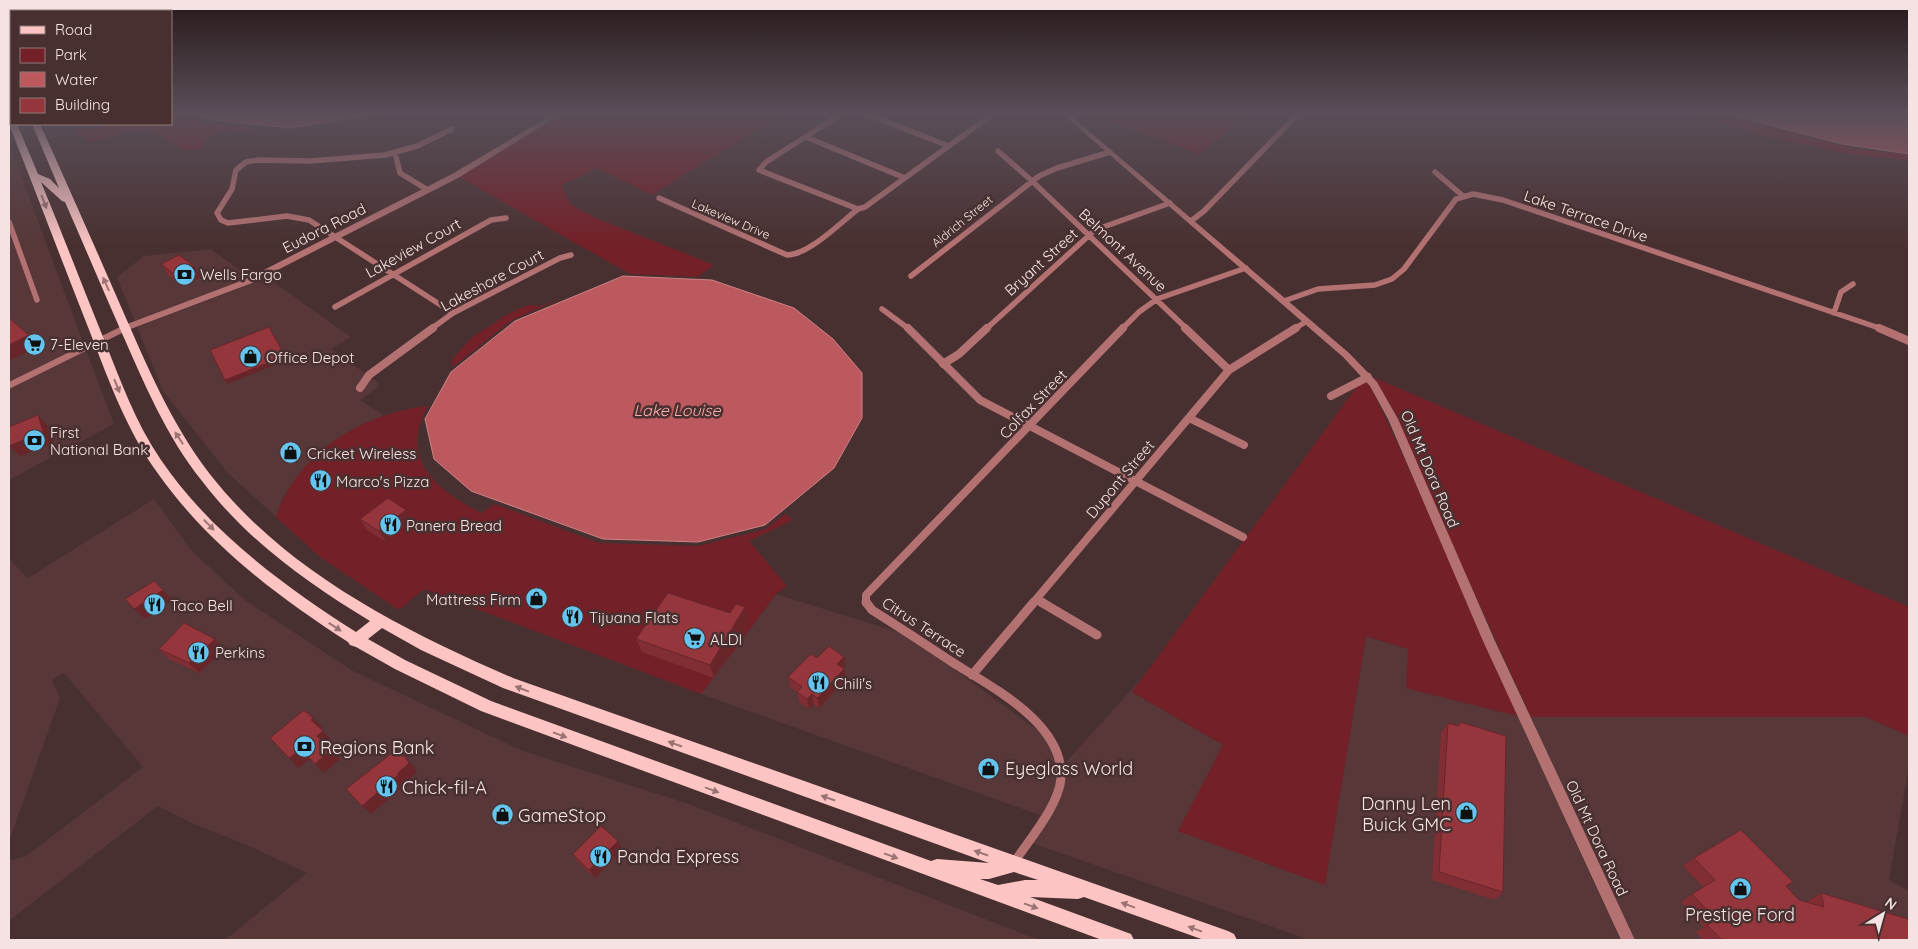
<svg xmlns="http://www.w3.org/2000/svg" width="1918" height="949" viewBox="0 0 1918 949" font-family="Quicksand,sans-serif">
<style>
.built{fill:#573737}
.green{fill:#742028}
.water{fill:#bc595e;stroke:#cd8286}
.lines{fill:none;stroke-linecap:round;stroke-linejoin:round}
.minor-far2{stroke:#b47172;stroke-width:5.5}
.minor-far1{stroke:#b47172;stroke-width:8}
.minor{stroke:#b47172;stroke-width:9}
.tertiary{fill:#b47172;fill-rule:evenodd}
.primary{fill:#fcc5c4;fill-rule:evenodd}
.wall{fill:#802e34}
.shaded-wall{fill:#68262b}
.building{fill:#95363d;stroke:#68262b}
.oneway{fill:#9a7373}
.labels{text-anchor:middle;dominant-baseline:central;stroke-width:5;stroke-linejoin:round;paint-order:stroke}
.far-street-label{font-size:12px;fill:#f4e3e2;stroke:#493030}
.street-label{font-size:15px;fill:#f4e3e2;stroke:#493030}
.poi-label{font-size:15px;fill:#f4e3e2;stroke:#493030;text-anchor:start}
.water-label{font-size:16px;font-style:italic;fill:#fdadad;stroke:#493030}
.near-poi-label{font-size:18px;fill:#f4e3e2;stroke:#493030;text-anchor:start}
</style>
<rect width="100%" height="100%" fill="#493030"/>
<path class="built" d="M9 143 84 345 9 383Z
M211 249 249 277 257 275 135 322 117 277 144 256Z
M265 276 351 337 331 349 379 383 377 388 360 400 384 415 358 427 327 447 302 470 283 497 276 517 227 472 163 391 137 327 233 291Z
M86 350 114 424 9 480V389Z
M154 499 192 551 245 600 353 671 523 751 689 804 1039 940H225L307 873 247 845 194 824 158 806 10 920 9 858 13 860 26 856 143 767 64 673 52 680 60 698 9 841V559L28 578Z
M776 594 907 635 1047 737 1057 759V772L1142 678 1132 692 1223 745 1325 884 1366 636 1408 649 1407 688 1518 716 1620 940H1310L1026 841 1040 815 701 694Z
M1531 717H1866L1909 736V766L1889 880 1909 891V940H1635Z"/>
<path class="green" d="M171 113 221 125 248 128 258 132C232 132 215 123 201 149 176 152 174 144 155 132 147 132 139 131 132 131 107 132 96 154 74 130L95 129 107 124H171Z
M598 113H788L704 162 652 195 597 168 562 185 565 195 573 206 596 218 714 265 697 277 630 274 459 177 562 114 582 117Z
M1087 113H1249L1200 154Z
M1687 113H1718L1852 148 1909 155V160L1848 154 1783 140Z
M560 299 512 320 454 366 451 361 470 339 508 314 529 305 540 306Z
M1364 377 1373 392 1405 460 1518 716 1406 688 1408 649 1366 636 1325 885 1178 831 1223 745 1132 692Z
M1375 378 1909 607V736L1866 717H1531L1436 509 1398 418Z
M428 406C397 459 437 490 481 513L495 504 599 543 698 546 766 529 785 514 793 520 749 541 787 586 776 594 701 694 424 589 399 610 320 557 276 517C297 453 363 413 428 406Z"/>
<path class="water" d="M192 113H381L291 128 211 120Z
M1724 113H1909V154L1842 144Z
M623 276 712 280 794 308 833 339 862 373V418L834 468 765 525 698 542 603 539 471 491 434 459 425 419 451 372 515 321Z"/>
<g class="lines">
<path class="minor-far2" d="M843 113 766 162 759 170 858 209
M864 113 949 146
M452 129 417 146 385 155 310 161 258 160 246 162 236 170 232 189 217 213 221 220 228 223 287 216 309 220 453 313
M806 137 905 178
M998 151 1032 181 1187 329
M395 153 400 173 428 190
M1435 172 1463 196
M659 198 787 255C809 255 840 223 858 209L865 207 994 113
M1191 221 1204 211 1299 113
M9 222 37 300
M911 276 1039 176 1057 168 1110 152
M1284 301 1318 289 1375 285 1392 279 1404 269 1456 199 1473 194 1503 200 1882 329
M335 307 491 220 506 218
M882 309 909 329
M1834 313 1841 292 1853 284
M431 329 453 313 560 258 571 255
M986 329 1095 230 1170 203
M1122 329 1139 312 1157 299 1246 268
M1294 329 1307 321"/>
<path class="minor-far1" d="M908 328 980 400 1243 537
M1185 328 1229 370
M1879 328 1909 341
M943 364 959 354 987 328
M360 388 369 375 433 328
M1331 396 1368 377
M1189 418 1244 445
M1037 599 1044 603
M866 603V595L1123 328
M1033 603 1229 370 1296 328"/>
<path class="minor" d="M866 602 872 610C899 627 925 644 952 662 991 687 1064 723 1061 778 1059 806 1028 841 1013 864
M1041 602 1097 635
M972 675 1034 602"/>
<path class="tertiary" d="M555 113H563L458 178 252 283 128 330 9 389V382L122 326 246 279 452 174Z
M1064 113H1071L1077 121 1349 353 1377 382 1398 419 1495 641 1635 940H1621L1483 641 1388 419 1370 386 1343 357 1073 123Z"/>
<path class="primary" d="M11 122V124H17L38 174 50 179 59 188 32 124H40C68 186 95 247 122 309 147 366 171 423 209 473 285 571 402 630 513 678L1228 931 1234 934 1237 940H1204L1084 897 1078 899 1030 897 1131 934 1134 940H1102L481 711 395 669 356 647 350 645 348 642C278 597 208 544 159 475 125 429 107 375 86 322 60 256 35 190 9 124ZM41 182 62 201 65 202C84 245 102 288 121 331 144 383 166 436 202 481 247 540 307 583 370 621L356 632C284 586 210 532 161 460 135 422 120 379 103 337 82 285 62 233 41 182ZM382 628 421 650 503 688 989 863 937 859 931 861 491 701 405 660 368 639ZM1014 872 1038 880H1025L998 885 980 879H989Z"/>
</g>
<path class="wall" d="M161 264 201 277 182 286 168 275Z
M406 510 412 520 386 542 367 530 360 519Z
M745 607 749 620 714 678 642 652 636 639 730 613Z
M159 649H225L199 673 169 659Z
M844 657 845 666 843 669H844L846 679 819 708 814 704 809 709 799 702 797 692 790 687 788 677 817 658Z
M1460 722 1503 892 1495 900 1432 880 1441 732 1448 723 1457 725Z
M623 850 595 878 578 862 573 854Z
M1694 858 1786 887 1799 900 1808 903V901L1821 893 1909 940H1703L1696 932 1704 927 1681 902 1703 887 1683 866Z"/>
<path class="shaded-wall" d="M194 266 201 277 182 286 175 275Z
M269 327 287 360 227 384 225 380Z
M29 335 38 346 9 361V345Z
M38 415 48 426 53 443 20 456 9 446Z
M406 510 412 520 386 542 379 531Z
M163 590 173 600 145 619 134 609Z
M745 607 749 620 714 678 710 665Z
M215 639 225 649 199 673 189 663Z
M844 657 845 666 839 674 837 664Z
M844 669 846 679 819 708 817 698Z
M812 694 814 704 809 709 807 699Z
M313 718 322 727 320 730 311 720Z
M323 731 332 741 326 745 317 736Z
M301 749 310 759 298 768 289 758Z
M331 750 340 759 324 773 315 764Z
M406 758 414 767 417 772 405 783 406 784 371 814 362 806Z
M618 841 623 850 595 878 589 870Z"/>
<path class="building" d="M179 255 194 266 175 275 161 264Z
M9 318 29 335 9 345Z
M269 327 285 356 225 380 210 350Z
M38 415 43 432 9 446V427Z
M388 498 406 510 379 531 360 519Z
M154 581 163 590 134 609 125 599Z
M668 593 730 613 736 604 745 607 710 665 636 639Z
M184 623 215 639 189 663 159 649Z
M829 646 844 657 837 664 844 669 817 698 812 694 807 699 797 692 802 687 788 677 811 654 817 658Z
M304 710 313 718 311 720 323 731 317 736 331 750 315 764 301 749 289 758 270 738Z
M1460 722 1506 736 1503 892 1439 872 1448 723 1459 726Z
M396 750 406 758 409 763 398 773V775L362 806 346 789Z
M601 826 618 841 589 870 573 854Z
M1741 830 1793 882 1786 886 1799 900 1824 907 1821 893 1908 919 1909 926V940H1722L1707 925 1716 920 1692 894 1715 880 1694 858Z"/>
<defs><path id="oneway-solid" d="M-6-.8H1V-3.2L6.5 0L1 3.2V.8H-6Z" transform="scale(1.25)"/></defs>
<g class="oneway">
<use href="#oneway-solid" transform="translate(44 202) rotate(69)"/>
<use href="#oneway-solid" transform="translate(106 284) rotate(-114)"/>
<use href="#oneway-solid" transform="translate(117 386) rotate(68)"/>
<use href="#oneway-solid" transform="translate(179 438) rotate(-123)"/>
<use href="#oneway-solid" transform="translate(209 525) rotate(46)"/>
<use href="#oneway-solid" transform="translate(335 627) rotate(33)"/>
<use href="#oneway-solid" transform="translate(522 689) rotate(-159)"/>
<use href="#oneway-solid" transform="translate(560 735) rotate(20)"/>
<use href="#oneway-solid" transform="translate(675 744) rotate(-161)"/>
<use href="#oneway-solid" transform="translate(712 790) rotate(20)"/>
<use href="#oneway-solid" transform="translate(828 798) rotate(-161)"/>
<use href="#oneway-solid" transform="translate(981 853) rotate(-161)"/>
<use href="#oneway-solid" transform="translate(891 856) rotate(20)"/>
<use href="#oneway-solid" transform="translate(1128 905) rotate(-160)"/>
<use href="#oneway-solid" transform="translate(1031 906) rotate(20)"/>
<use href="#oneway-solid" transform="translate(1195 929) rotate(-160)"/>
</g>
<linearGradient id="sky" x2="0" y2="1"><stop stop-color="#281a1a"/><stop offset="0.46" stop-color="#594e59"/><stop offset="1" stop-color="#594e59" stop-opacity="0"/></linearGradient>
<rect width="1918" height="246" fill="url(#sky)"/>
<defs>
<symbol id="bank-disc" viewBox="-11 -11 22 22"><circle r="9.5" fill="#65c5ef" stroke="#493030"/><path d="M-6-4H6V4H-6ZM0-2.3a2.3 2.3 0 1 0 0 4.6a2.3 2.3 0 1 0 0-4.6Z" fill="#111"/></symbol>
<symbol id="supermarket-disc" viewBox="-11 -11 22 22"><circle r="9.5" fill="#65c5ef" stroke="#493030"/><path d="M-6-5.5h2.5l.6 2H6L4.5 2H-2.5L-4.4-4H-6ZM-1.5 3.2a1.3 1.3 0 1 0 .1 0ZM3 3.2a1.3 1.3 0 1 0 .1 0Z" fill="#111"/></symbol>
<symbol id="shop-disc" viewBox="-11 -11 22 22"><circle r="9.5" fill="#65c5ef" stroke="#493030"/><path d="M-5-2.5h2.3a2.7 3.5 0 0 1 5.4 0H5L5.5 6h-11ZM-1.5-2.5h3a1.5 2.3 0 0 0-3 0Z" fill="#111"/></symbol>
<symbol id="restaurant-disc" viewBox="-11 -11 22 22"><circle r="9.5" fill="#65c5ef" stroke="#493030"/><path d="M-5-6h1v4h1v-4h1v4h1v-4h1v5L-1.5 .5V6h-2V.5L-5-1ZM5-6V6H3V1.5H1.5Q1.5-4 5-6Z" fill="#111"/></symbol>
</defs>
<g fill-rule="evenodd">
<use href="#bank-disc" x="172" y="262" width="25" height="25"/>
<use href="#supermarket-disc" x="22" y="332" width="25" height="25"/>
<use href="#shop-disc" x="238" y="344" width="25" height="25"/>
<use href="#bank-disc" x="22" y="428" width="25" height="25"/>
<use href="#shop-disc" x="278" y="440" width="25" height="25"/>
<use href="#restaurant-disc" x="308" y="468" width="25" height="25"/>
<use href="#restaurant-disc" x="378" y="512" width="25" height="25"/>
<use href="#shop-disc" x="524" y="586" width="25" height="25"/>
<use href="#restaurant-disc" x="142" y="592" width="25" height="25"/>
<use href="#restaurant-disc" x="560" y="604" width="25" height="25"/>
<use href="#supermarket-disc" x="682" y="626" width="25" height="25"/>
<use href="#restaurant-disc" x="186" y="640" width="25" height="25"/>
<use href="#restaurant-disc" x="806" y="670" width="25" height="25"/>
<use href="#bank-disc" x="292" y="734" width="25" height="25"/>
<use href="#shop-disc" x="976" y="756" width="25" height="25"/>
<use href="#restaurant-disc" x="374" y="774" width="25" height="25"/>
<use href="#shop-disc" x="1454" y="800" width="25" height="25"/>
<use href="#shop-disc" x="490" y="802" width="25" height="25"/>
<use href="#restaurant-disc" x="588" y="844" width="25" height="25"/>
<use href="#shop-disc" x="1728" y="876" width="25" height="25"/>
</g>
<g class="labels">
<g class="far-street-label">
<text transform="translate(731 219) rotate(23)">Lakeview Drive</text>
<text transform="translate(962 221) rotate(-39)">Aldrich Street</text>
</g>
<g class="street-label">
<text transform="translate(1586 216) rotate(19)">Lake Terrace Drive</text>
<text transform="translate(324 228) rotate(-27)">Eudora Road</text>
<text transform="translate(413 248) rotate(-29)">Lakeview Court</text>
<text transform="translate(1123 250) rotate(43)">Belmont Avenue</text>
<text transform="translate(1041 262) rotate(-42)">Bryant Street</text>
<text transform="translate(492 280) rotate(-28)">Lakeshore Court</text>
<text transform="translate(1033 404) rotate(-46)">Colfax Street</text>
<text transform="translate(1430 469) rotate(67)">Old Mt Dora Road</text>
<text transform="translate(1120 479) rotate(-50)">Dupont Street</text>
<text transform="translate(924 627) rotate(33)">Citrus Terrace</text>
<text transform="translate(1597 838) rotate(65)">Old Mt Dora Road</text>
</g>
<g class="poi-label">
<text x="200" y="274">Wells Fargo</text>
<text x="50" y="344">7-Eleven</text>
<text x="266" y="357">Office Depot</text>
<text x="50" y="432">First<tspan x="50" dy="17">National Bank</tspan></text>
<text x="307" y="453">Cricket Wireless</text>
<text x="336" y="481">Marco's Pizza</text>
<text x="406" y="525">Panera Bread</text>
<text x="521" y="599" text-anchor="end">Mattress Firm</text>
<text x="170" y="605">Taco Bell</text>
<text x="589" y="617">Tijuana Flats</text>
<text x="710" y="639">ALDI</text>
<text x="215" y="652">Perkins</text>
<text x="834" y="683">Chili's</text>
</g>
<g class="water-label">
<text x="677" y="410">Lake Louise</text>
</g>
<g class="near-poi-label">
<text x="320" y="747">Regions Bank</text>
<text x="1005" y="768">Eyeglass World</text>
<text x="402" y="787">Chick-fil-A</text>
<text x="1451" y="803" text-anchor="end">Danny Len<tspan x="1451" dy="21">Buick GMC</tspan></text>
<text x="518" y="815">GameStop</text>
<text x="617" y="856">Panda Express</text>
<text x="1740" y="914" text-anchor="middle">Prestige Ford</text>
</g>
</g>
<rect width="1918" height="949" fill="none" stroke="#f4e3e2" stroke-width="20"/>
<rect x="10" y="10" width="162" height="115" fill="#493030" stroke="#8d7877"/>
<rect x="20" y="26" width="25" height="8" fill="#fcc5c4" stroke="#8d7877"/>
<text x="55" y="35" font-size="15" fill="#f4e3e2">Road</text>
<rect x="20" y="48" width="25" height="15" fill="#742028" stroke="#8d7877"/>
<text x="55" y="60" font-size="15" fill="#f4e3e2">Park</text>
<rect x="20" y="72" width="25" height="15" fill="#bc595e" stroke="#8d7877"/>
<text x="55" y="85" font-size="15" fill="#f4e3e2">Water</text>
<rect x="20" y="98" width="25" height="15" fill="#95363d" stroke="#8d7877"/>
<text x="55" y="110" font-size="15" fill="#f4e3e2">Building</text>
<g transform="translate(1883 914) rotate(37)" stroke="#493030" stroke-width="4" paint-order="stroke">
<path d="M0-4L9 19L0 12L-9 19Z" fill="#f4e3e2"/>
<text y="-8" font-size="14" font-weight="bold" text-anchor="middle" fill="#f4e3e2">N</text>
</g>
</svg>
